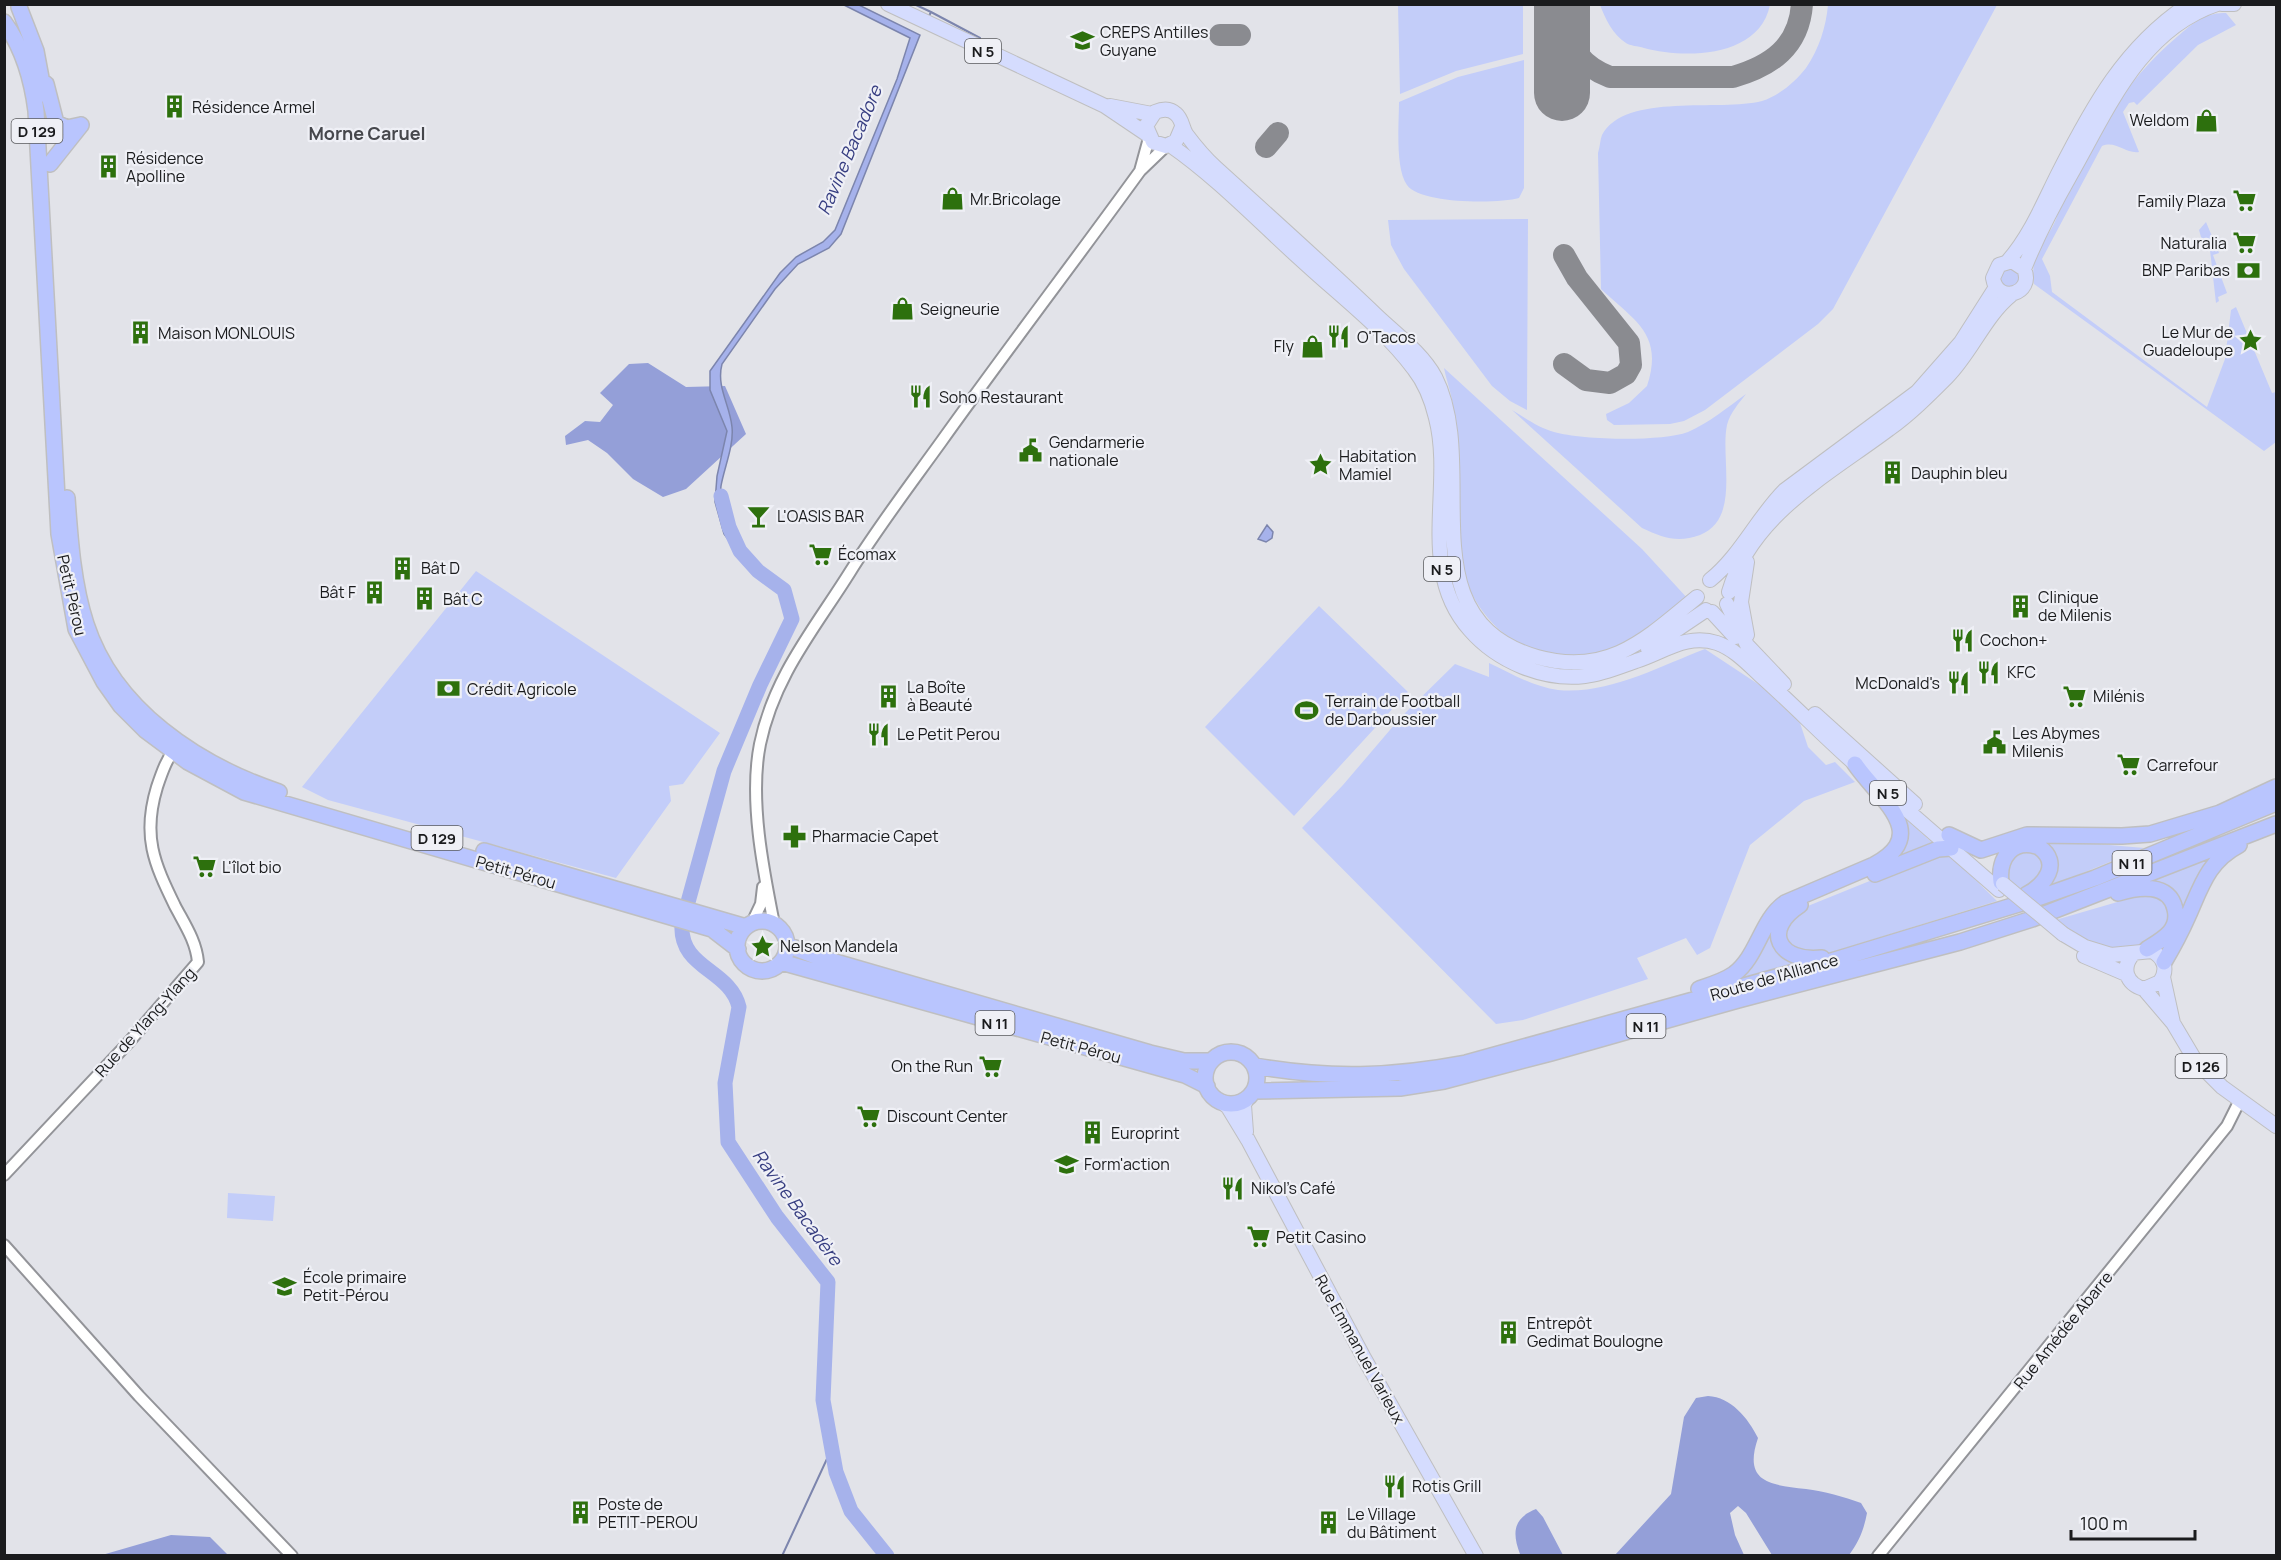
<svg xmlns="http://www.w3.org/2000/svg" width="2281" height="1560" viewBox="0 0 2281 1560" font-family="Manrope,sans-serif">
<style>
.green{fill:#c3cdf9}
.forest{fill:#949fd8}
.water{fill:#a6b2eb;stroke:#7c85ad;stroke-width:1.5}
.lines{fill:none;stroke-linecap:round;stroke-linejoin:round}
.stream{stroke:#7c85ad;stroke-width:2}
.river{stroke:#a6b2eb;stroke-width:15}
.taxiway{stroke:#8a8b90;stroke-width:22}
.runway{stroke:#8a8b90;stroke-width:56}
.minor-casing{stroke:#939499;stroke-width:14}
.major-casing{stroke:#bfbfc0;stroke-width:16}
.highway-casing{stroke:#bfbfc0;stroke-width:18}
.minor{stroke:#fff;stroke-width:10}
.major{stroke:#d5dcfe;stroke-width:14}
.highway{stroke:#b9c5fe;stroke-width:15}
.major-bridge-casing{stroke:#bfbfc0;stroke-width:16;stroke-linecap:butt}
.major-bridge{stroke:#d5dcfe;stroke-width:14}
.labels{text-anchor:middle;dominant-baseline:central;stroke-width:4.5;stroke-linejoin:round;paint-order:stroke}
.shield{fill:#eff0f6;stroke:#5a5b5e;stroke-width:1.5}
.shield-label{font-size:15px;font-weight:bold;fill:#1a1b1d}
.poi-label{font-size:16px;fill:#1a1b1d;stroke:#eff0f6;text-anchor:start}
.street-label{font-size:16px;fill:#1a1b1d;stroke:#eff0f6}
.neighbourhood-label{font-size:18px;font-weight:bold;fill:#46474c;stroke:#eff0f6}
.water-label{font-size:18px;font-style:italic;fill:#363d81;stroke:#eff0f6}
</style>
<rect width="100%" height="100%" fill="#e2e3e9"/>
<path class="green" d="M1398 5H1523V54L1456 71 1400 94Z
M1600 5V4L1770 5C1759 58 1685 59 1644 48 1638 46 1630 46 1626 43 1613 35 1605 18 1600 5Z
M1828 5H1997L1833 309 1818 324 1705 410 1684 421 1670 424 1614 425 1607 420 1606 414 1629 403 1647 386C1664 334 1635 321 1601 289L1598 153C1600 147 1600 140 1602 135 1625 92 1721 112 1762 101 1779 96 1796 81 1806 68 1819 49 1826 27 1828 5Z
M2226 13 2236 25 2198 45 2137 105 2134 102 2129 103 2123 112 2139 152C2125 154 2116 140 2102 146L2042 259 2050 276 2052 292 2207 407 2225 359 2231 310 2236 307 2272 393 2276 392V442L2264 451 2034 284C2028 243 2056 239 2060 203 2093 140 2122 83 2178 36 2192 24 2205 12 2226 13Z
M1524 60V188L1519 198C1498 204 1420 204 1407 185 1395 168 1399 123 1399 102L1458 77Z
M1528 219 1527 407V410L1510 401 1492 386 1404 269 1391 245 1388 220Z
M2206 222 2219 253 2213 255 2227 293 2218 297 2219 301 2216 303 2210 250 2205 251 2199 230Z
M2017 266 2023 281 2005 291 1998 271Z
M1444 368 1642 549 1689 600C1669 614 1648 635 1626 646 1552 682 1475 636 1460 559 1456 540 1458 519 1457 499 1456 471 1458 441 1454 413 1453 398 1447 383 1444 368Z
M1746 394C1739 403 1730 413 1727 425 1720 458 1741 519 1700 535 1678 543 1663 538 1642 528L1512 410C1525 418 1539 428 1554 432 1582 440 1661 442 1688 432 1709 423 1728 407 1746 394Z
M476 571 720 733 683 784 669 786 671 801 616 878 328 800 302 787Z
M1319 606 1408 692 1294 816 1205 727Z
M1705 649 1761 686 1800 723 1808 747 1826 765 1835 762 1855 782 1804 801 1750 845 1710 948 1697 955 1686 938 1637 958 1648 979 1523 1020 1496 1024 1302 828 1343 785 1401 717 1455 664 1489 677V663C1510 673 1534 687 1558 690 1608 695 1660 666 1705 649Z
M1901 815 1936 846 1897 859C1909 845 1910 831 1901 815Z
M2040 842H2075L2144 848 2046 888Z
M2029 852 2043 859 2044 877 2020 892 2005 880 2013 853Z
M1948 853 1997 901 1826 954 1814 956 1786 947 1783 926 1798 910 1929 857Z
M2215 856 2177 929 2179 904 2137 884Z
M2138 896H2152L2163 899 2169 909V928C2122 963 2096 955 2052 921Z
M1772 921C1770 939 1774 955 1792 964L1790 967 1733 982Z
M228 1193 275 1196 273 1221 227 1218Z"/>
<path class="forest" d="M648 363 686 387 725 386 746 434 686 489 663 497 633 479 607 453 588 440 566 445 565 436 585 421 600 422 613 405 600 393 629 364Z
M1708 1396C1731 1397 1748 1418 1758 1438 1743 1482 1769 1485 1806 1489 1824 1491 1844 1497 1861 1503L1867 1513C1864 1529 1859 1542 1849 1555H1772L1746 1513 1738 1506 1730 1513 1735 1535 1744 1555H1615L1671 1494 1684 1417 1696 1398Z
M1536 1509 1543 1517 1563 1555 1520 1554C1512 1533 1513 1518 1536 1509Z
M171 1535 210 1537 228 1555H102Z"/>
<path class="water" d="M844 5H859L920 35 841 234 829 248 798 264 775 289 722 364C716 387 730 405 732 427 734 446 724 468 721 486 718 508 732 544 749 557L745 562 724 534 715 502 717 476 727 431 710 390V371L780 273 796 257 823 242 835 230 897 79 910 38Z
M1267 525 1273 532 1272 538 1266 542 1258 539Z"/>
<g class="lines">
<path class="stream" d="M914 4 931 12 929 16
M931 12 980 38
M782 1556 832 1448"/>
<path class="river" d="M721 496 729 527 740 551 758 571 784 590 792 619 760 685 724 771 682 924C679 969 730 969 739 1007L725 1083 728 1142 777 1217 828 1282 823 1400 836 1472 851 1511 887 1556"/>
<path class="taxiway" d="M1562 19C1570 48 1581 66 1610 77H1733C1771 66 1799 47 1802 4
M1220 35H1240
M1266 147 1278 133
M1564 364 1586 380 1610 383 1626 374 1631 365 1629 343 1577 278 1564 255"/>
<path class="runway" d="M1562 93V4"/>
<defs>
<path id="minor" d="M1140 171 1149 138
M752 923 761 904 763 887
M774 924C763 869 749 799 760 744 774 676 815 628 850 572 878 527 910 485 941 442 1006 351 1074 262 1140 171L1166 146
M4 1175 129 1042 198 962C196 941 185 925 175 906 154 863 142 836 157 787 162 772 167 758 177 745
M4 1245 139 1396 292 1556
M1878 1556 2227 1126 2240 1100"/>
<path id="major" d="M888 4 1105 106 1148 135
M2222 4H2234
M1110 106 1152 114
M1182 127 1176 141 1166 146 1153 142 1146 126 1155 112C1162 109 1170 108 1176 114 1182 119 1182 127 1186 134 1195 146 1205 158 1216 168 1270 217 1324 265 1376 315 1396 334 1422 353 1435 377 1482 469 1403 618 1537 657 1608 677 1646 639 1697 597
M1170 145C1219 179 1262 225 1307 265 1343 298 1385 330 1414 369 1425 383 1432 401 1436 418 1454 487 1416 570 1470 630 1497 661 1543 681 1585 676 1603 674 1619 667 1636 661 1664 652 1687 633 1717 643 1734 649 1747 663 1760 675 1795 706 1827 740 1862 770
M2008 261C2030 236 2043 204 2058 174 2092 107 2125 46 2189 4
M2024 269 2012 261 1999 265 1993 278C1997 305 2035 294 2024 269 2037 236 2054 204 2071 174 2108 109 2140 30 2217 4
M1710 580C1741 555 1757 518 1785 490L1917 392 1961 342 1996 287
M1729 592C1751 515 1829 474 1889 429 1910 414 1928 396 1947 377 1971 353 1985 316 2011 295
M1727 604 1747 645 1784 684
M1712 612 1735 637
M1747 635 1741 602 1747 562
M1648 649 1706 610
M1815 714 1915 804
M1876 783 1999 890
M2063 934 2085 947 2111 955 2152 951C2165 958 2168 970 2160 982L2144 989C2126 984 2121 968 2133 954
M2084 956 2126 974
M2163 977 2173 1023
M2144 989 2173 1023 2195 1060 2222 1087 2276 1126
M1222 1102 1228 1107 1248 1140 1364 1358 1476 1556
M1246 1132 1244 1105 1247 1098"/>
<path id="highway" d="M19 7 36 51 44 94
M4 22C23 48 32 79 36 111L59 534 76 629 104 682 121 706 145 730 188 762 244 792 712 929 738 949
M46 84 56 123 67 128 81 125
M50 164 81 125
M67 498C70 540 73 584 86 624 114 710 198 765 279 792
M1949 835 1981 850 2027 835 2122 836 2150 834 2220 813 2276 787
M484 851 746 927
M1875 874 1938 849 1951 848
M2001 882C1998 858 2013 837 2039 847 2062 863 2045 885 2026 895
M2118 893C2138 887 2169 882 2175 909 2177 917 2175 926 2170 932 2164 939 2155 944 2147 949
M1800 905C1761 930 1779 963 1822 958
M737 946a25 25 0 1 1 50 0a25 25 0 1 1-50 0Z
M787 945 818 957 1150 1053 1184 1061H1211
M781 962 1185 1075 1207 1086
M2164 962C2173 947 2181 932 2188 916 2201 887 2208 861 2239 845
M1699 989C1711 985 1724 981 1734 974 1758 956 1761 920 1785 903L1874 865C1933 834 1878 798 1855 764
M1205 1078a26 26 0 1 1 52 0a26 26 0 1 1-52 0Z
M1255 1066C1330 1079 1391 1077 1466 1063L1805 969 2035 899 2095 878 2276 803
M1254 1091 1400 1088 1444 1081 1551 1053 1738 1000 1960 942 2032 919 2276 824"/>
</defs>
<use href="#minor" class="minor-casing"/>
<use href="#major" class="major-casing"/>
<use href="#highway" class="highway-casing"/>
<use href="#minor" class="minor"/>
<use href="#major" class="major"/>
<use href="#highway" class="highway"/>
<defs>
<path id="major-bridge" d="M2003 884 2063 934"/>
</defs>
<use href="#major-bridge" class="major-bridge-casing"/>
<use href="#major-bridge" class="major-bridge"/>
</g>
<defs>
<symbol id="university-bare" viewBox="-9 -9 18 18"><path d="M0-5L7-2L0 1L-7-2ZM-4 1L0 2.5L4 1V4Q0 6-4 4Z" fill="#2d700d" stroke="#eff0f6" stroke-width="2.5" paint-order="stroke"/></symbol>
<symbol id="building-bare" viewBox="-9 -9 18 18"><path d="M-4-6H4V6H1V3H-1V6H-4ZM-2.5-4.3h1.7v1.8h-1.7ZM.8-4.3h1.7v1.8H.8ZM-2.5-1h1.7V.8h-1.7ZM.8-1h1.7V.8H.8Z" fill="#2d700d" stroke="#eff0f6" stroke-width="2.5" paint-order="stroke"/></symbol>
<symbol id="shop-bare" viewBox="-9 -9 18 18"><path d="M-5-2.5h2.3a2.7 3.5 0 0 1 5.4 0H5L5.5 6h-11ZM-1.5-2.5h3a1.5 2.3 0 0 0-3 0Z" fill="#2d700d" stroke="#eff0f6" stroke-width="2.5" paint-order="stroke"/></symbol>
<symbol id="supermarket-bare" viewBox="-9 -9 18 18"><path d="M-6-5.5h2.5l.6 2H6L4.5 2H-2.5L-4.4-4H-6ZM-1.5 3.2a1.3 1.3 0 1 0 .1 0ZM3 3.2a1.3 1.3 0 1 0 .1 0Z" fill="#2d700d" stroke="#eff0f6" stroke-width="2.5" paint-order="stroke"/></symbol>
<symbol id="bank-bare" viewBox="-9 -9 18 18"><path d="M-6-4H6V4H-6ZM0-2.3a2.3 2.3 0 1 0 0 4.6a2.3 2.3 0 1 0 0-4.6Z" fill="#2d700d" stroke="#eff0f6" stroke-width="2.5" paint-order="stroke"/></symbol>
<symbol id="restaurant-bare" viewBox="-9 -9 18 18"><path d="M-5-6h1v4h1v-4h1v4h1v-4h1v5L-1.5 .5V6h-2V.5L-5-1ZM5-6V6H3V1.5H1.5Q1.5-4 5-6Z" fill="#2d700d" stroke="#eff0f6" stroke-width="2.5" paint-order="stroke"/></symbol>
<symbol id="sight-bare" viewBox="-9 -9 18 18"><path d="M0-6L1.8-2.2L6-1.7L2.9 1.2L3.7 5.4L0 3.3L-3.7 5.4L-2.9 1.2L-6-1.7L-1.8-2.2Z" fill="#2d700d" stroke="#eff0f6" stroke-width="2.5" paint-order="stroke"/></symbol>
<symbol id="civic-bare" viewBox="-9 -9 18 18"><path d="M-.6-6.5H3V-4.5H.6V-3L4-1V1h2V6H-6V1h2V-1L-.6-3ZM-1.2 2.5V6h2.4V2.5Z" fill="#2d700d" stroke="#eff0f6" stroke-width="2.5" paint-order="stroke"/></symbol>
<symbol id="bar-bare" viewBox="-9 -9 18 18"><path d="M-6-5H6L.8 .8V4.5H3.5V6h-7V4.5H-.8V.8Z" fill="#2d700d" stroke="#eff0f6" stroke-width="2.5" paint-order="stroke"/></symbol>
<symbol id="stadium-bare" viewBox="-9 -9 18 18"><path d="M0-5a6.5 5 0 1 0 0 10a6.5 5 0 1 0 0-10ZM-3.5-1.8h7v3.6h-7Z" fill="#2d700d" stroke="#eff0f6" stroke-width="2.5" paint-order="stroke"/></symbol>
<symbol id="pharmacy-bare" viewBox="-9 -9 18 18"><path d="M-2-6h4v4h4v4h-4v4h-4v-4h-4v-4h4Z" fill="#2d700d" stroke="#eff0f6" stroke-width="2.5" paint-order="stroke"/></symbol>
<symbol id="school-bare" viewBox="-9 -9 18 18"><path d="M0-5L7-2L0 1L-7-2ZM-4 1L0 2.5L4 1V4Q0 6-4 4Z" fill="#2d700d" stroke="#eff0f6" stroke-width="2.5" paint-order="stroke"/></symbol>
</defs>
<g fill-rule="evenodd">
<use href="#university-bare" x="1066" y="24" width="33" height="33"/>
<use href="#building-bare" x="158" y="90" width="33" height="33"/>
<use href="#shop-bare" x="2190" y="104" width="33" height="33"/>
<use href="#building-bare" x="92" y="150" width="33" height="33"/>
<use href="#shop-bare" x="936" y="182" width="33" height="33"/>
<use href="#supermarket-bare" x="2228" y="184" width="33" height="33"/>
<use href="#supermarket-bare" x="2228" y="226" width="33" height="33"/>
<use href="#bank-bare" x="2232" y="254" width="33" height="33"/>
<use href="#shop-bare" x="886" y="292" width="33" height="33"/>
<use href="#building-bare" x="124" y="316" width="33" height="33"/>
<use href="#restaurant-bare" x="1322" y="320" width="33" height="33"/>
<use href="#sight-bare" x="2234" y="324" width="33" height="33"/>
<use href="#shop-bare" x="1296" y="330" width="33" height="33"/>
<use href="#restaurant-bare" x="904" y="380" width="33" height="33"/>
<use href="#civic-bare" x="1014" y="434" width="33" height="33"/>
<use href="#sight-bare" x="1304" y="448" width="33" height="33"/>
<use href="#building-bare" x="1876" y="456" width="33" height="33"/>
<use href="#bar-bare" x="742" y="500" width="33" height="33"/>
<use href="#supermarket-bare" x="804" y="538" width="33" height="33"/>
<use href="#building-bare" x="386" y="552" width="33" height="33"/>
<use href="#building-bare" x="358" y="576" width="33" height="33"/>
<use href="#building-bare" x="408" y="582" width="33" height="33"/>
<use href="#building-bare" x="2004" y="590" width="33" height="33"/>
<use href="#restaurant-bare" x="1946" y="624" width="33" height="33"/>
<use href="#restaurant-bare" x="1972" y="656" width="33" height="33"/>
<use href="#restaurant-bare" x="1942" y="666" width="33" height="33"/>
<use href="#bank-bare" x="432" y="672" width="33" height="33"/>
<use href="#building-bare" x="872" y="680" width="33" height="33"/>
<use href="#supermarket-bare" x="2058" y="680" width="33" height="33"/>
<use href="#stadium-bare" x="1290" y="694" width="33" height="33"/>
<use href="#restaurant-bare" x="862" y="718" width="33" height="33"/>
<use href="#civic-bare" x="1978" y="726" width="33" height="33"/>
<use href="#supermarket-bare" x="2112" y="748" width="33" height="33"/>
<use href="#pharmacy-bare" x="778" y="820" width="33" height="33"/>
<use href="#supermarket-bare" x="188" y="850" width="33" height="33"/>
<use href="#sight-bare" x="746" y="930" width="33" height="33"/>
<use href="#supermarket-bare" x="974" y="1050" width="33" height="33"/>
<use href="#supermarket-bare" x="852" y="1100" width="33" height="33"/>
<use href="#building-bare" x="1076" y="1116" width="33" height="33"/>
<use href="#university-bare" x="1050" y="1148" width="33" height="33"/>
<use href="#restaurant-bare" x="1216" y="1172" width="33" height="33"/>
<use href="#supermarket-bare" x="1242" y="1220" width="33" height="33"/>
<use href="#school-bare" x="268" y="1270" width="33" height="33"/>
<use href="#building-bare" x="1492" y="1316" width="33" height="33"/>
<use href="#restaurant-bare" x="1378" y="1470" width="33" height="33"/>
<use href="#building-bare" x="564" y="1496" width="33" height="33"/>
<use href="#building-bare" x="1312" y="1506" width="33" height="33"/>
</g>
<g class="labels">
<g class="shield">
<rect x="965" y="39" width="36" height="24" rx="4.5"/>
<rect x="11.5" y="119" width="51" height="24" rx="4.5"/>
<rect x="1424" y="557" width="36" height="24" rx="4.5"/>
<rect x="1870" y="781" width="36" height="24" rx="4.5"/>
<rect x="411.5" y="826" width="51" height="24" rx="4.5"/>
<rect x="2112.5" y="851" width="39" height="24" rx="4.5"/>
<rect x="975.5" y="1011" width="39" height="24" rx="4.5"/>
<rect x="1626.5" y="1014" width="39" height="24" rx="4.5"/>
<rect x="2175.5" y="1054" width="51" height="24" rx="4.5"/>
</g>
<g class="shield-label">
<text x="983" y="51">N 5</text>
<text x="37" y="131">D 129</text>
<text x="1442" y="569">N 5</text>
<text x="1888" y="793">N 5</text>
<text x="437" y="838">D 129</text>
<text x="2132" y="863">N 11</text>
<text x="995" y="1023">N 11</text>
<text x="1646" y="1026">N 11</text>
<text x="2201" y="1066">D 126</text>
</g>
<g class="poi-label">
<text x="1100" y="32">CREPS Antilles<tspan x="1100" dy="18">Guyane</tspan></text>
<text x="192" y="107">Résidence Armel</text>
<text x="2189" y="120" text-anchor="end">Weldom</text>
<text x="126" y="158">Résidence<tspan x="126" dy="18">Apolline</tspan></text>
<text x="970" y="199">Mr.Bricolage</text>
<text x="2226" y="201" text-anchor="end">Family Plaza</text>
<text x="2227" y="243" text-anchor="end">Naturalia</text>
<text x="2230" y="270" text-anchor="end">BNP Paribas</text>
<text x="920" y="309">Seigneurie</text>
<text x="2233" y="332" text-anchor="end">Le Mur de<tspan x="2233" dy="18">Guadeloupe</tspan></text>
<text x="158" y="333">Maison MONLOUIS</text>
<text x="1357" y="337">O'Tacos</text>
<text x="1294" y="346" text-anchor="end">Fly</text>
<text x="939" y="397">Soho Restaurant</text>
<text x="1049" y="442">Gendarmerie<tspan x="1049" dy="18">nationale</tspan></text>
<text x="1339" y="456">Habitation<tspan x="1339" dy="18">Mamiel</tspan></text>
<text x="1911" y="473">Dauphin bleu</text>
<text x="777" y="516">L'OASIS BAR</text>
<text x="838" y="554">Écomax</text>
<text x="421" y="568">Bât D</text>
<text x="356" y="592" text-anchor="end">Bât F</text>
<text x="2038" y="597">Clinique<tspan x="2038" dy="18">de Milenis</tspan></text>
<text x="443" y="599">Bât C</text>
<text x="1980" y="640">Cochon+</text>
<text x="2007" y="672">KFC</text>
<text x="1940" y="683" text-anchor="end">McDonald's</text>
<text x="907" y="687">La Boîte<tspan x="907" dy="18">à Beauté</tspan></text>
<text x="467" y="689">Crédit Agricole</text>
<text x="2093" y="696">Milénis</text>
<text x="1325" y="701">Terrain de Football<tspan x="1325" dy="18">de Darboussier</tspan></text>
<text x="2012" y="733">Les Abymes<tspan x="2012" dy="18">Milenis</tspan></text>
<text x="897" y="734">Le Petit Perou</text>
<text x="2147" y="765">Carrefour</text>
<text x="812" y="836">Pharmacie Capet</text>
<text x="222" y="867">L'îlot bio</text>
<text x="780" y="946">Nelson Mandela</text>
<text x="973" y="1066" text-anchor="end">On the Run</text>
<text x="887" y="1116">Discount Center</text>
<text x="1111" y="1133">Europrint</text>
<text x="1084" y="1164">Form'action</text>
<text x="1251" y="1188">Nikol's Café</text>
<text x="1276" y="1237">Petit Casino</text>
<text x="303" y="1277">École primaire<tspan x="303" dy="18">Petit-Pérou</tspan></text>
<text x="1527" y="1323">Entrepôt<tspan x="1527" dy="18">Gedimat Boulogne</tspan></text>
<text x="1412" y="1486">Rotis Grill</text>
<text x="598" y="1504">Poste de<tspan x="598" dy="18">PETIT-PEROU</tspan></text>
<text x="1347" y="1514">Le Village<tspan x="1347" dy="18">du Bâtiment</tspan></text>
</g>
<g class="street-label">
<text transform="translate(72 595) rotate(77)">Petit Pérou</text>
<text transform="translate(516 872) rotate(16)">Petit Pérou</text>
<text transform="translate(1774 977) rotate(-16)">Route de l'Alliance</text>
<text transform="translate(145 1022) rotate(-48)">Rue de Ylang-Ylang</text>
<text transform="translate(1081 1047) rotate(15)">Petit Pérou</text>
<text transform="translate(2063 1330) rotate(-51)">Rue Amédée Abarre</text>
<text transform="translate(1360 1349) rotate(61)">Rue Emmanuel Varieux</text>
</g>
<g class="neighbourhood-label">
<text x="367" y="133">Morne Caruel</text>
</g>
<g class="water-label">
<text transform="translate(849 150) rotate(-67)">Ravine Bacadore</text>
<text transform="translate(798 1207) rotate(54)">Ravine Bacadère</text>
</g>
</g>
<rect width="2281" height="1560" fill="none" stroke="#1a1b1d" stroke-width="12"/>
<path d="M2071 1530v9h124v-9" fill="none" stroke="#1a1b1d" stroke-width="3"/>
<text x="2080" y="1530" font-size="18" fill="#1a1b1d" stroke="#eff0f6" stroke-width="4.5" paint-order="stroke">100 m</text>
</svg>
